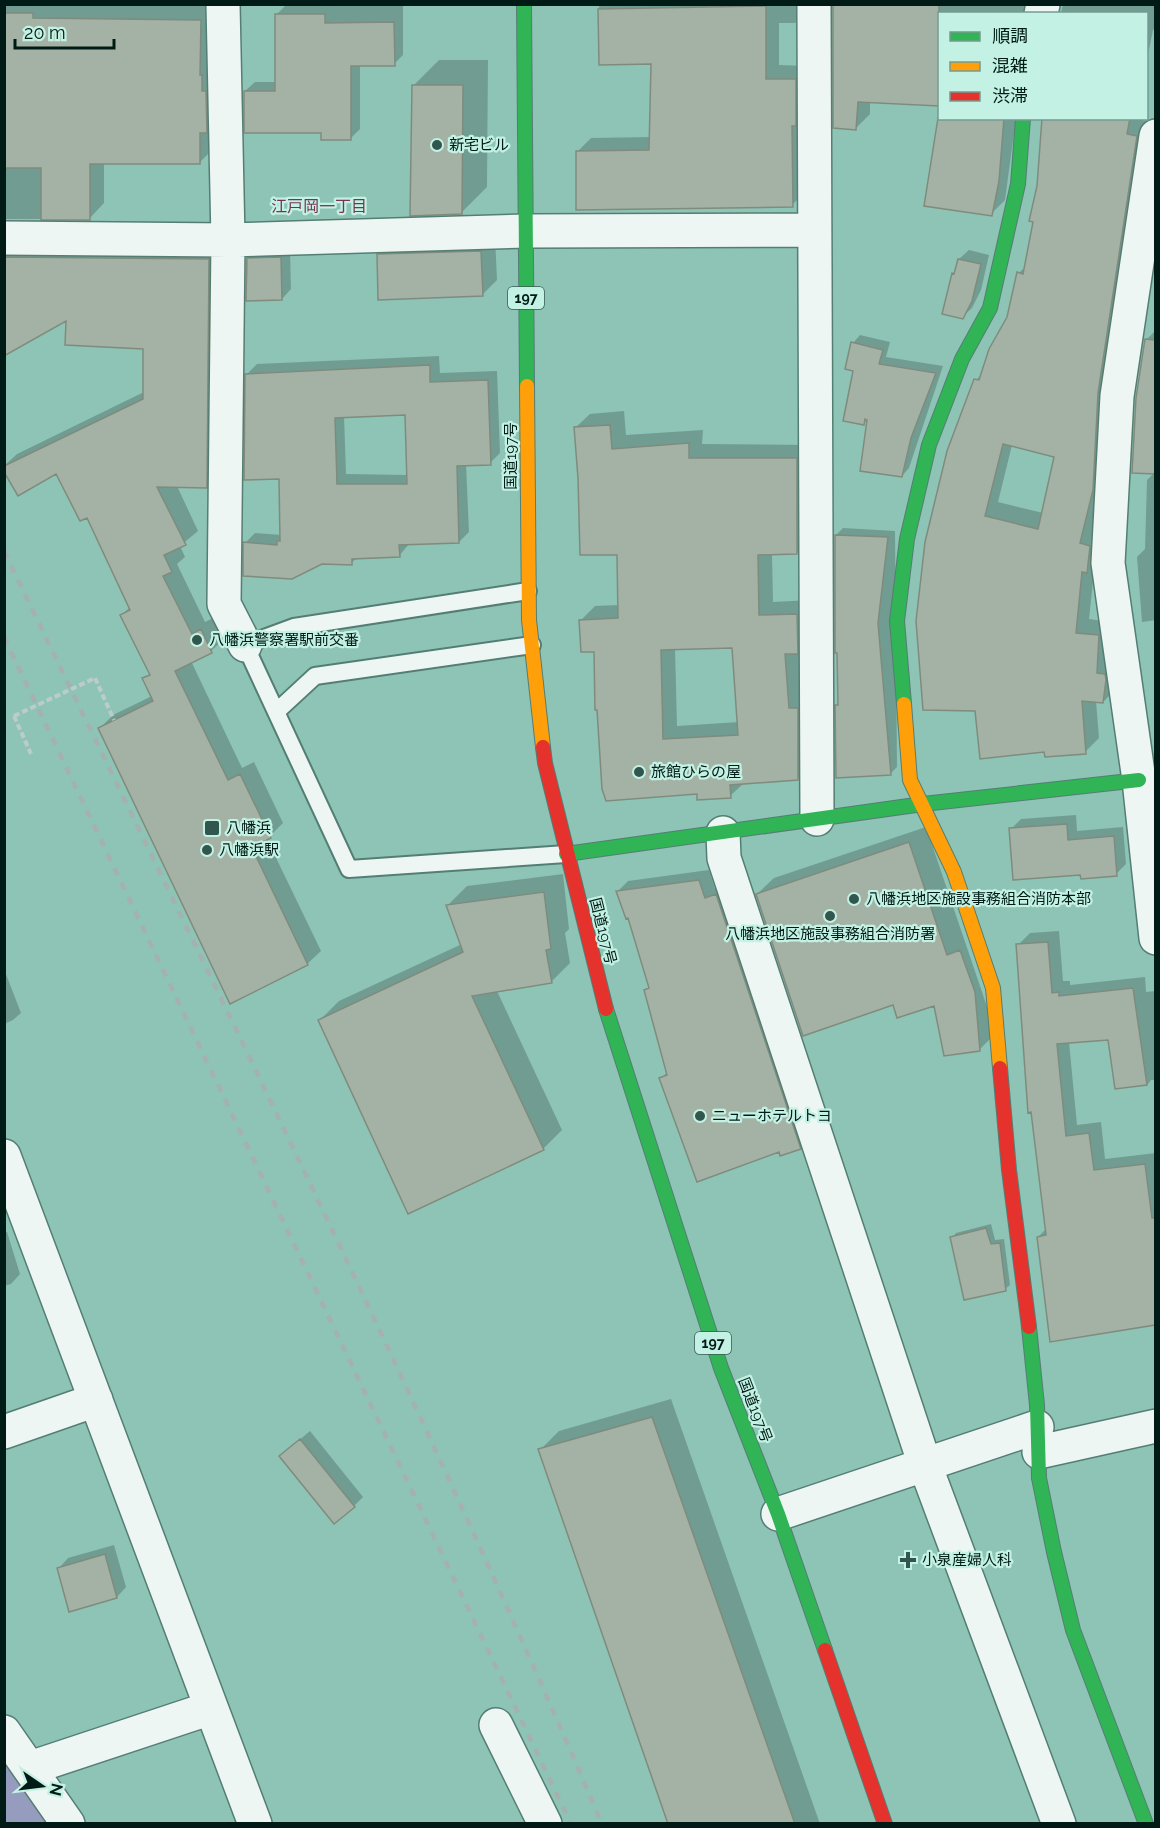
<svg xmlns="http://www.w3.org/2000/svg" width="1160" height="1828" viewBox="0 0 1160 1828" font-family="Raleway,'Noto Sans JP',sans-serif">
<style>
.water{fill:#959cbe}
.shadow{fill:#0003;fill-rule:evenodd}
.building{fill:#a4b2a5;stroke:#7f8c7d;stroke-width:1.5;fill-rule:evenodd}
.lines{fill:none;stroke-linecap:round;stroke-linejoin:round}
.lane-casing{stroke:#547e74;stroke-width:20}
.street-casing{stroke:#547e74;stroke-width:36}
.fast-casing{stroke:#547e74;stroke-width:16}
.slow-casing{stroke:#547e74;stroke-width:16}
.jam-casing{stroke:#547e74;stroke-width:16}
.path{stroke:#bcccc8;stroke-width:4;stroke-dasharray:6 3;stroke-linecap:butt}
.lane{stroke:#eef6f4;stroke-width:16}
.street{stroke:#eef6f4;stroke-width:33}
.fast{stroke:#30b455;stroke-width:14}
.slow{stroke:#ff9f0a;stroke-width:14}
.jam{stroke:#e5322d;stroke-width:14}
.rail{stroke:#a5b1ae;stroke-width:4.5;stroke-dasharray:8 8;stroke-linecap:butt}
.path-bridge{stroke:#bcccc8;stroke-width:4;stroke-dasharray:6 3;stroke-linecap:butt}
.poi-dot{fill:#31564d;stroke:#c3f1e3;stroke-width:2}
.labels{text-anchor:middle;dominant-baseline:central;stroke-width:4.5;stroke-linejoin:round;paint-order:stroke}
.shield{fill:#c3f1e3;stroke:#3a5b53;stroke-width:1.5}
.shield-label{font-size:14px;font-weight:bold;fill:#001b15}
.poi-label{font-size:15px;fill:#001b15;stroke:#c3f1e3;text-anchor:start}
.street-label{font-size:15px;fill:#001b15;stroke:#c3f1e3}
.neighbourhood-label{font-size:16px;fill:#773451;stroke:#c3f1e3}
</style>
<rect width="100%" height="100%" fill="#8dc4b6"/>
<path class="water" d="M4 1755 51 1823H5Z"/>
<path class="shadow" d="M4 4 216 5 215 147 200 162 104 163V203L89 219H4Z
M403 4V55L394 64 360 65V129L351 138 323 132 245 91 255 82H276V15L286 5Z
M599 4H808V9L795 23H779V65L809 66 806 191 792 205 577 152 591 138 651 137 653 63 601 64Z
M834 4H1036L1042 14H940V104L870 101V114L856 128Z
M1063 4H1156V28L1153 30 1146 64V14H1061Z
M439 60H488L487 187 461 213 413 86Z
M940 116V118H1016L1005 200 991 214 925 205Z
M1043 118H1140V120L1150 122 1106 475 1093 530 1103 532 1095 563 1089 619 1112 622 1117 688 1103 702 1096 701 1099 738 1085 752 1046 750 981 758 976 380 983 373 1008 317 1019 273 1026 266 1035 221ZM1012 445 1056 456 1043 513 998 502Z
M495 237 497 280 482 295 378 255 393 240Z
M222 246 220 473 206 487 177 486 198 531 180 546 185 557 177 564 205 622 215 617 225 638 211 651 191 661 242 768 254 762 283 823 267 839 321 951 307 964 100 728 113 715 152 696 144 679 150 673 122 615 130 607 87 516 57 472 4 466 17 454 144 392 145 347 67 318 4 354V252Z
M290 248 291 289 282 299 248 259 258 249Z
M969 250 989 255 981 290 972 308 962 317 953 274 957 270 959 259Z
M1155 331 1156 620 1142 622 1137 557 1145 549 1147 480 1154 473 1146 340Z
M860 335 890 342 886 357 943 366 909 468 902 476 869 418 863 424 853 343Z
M439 356 440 373 497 371 500 453 490 463 466 464 469 532 459 542 409 544 399 556 357 558 351 563 245 543 255 533 282 535 280 477 247 374 257 364ZM406 414 408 475 346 474 344 416Z
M624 411 626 435 703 430 702 444 811 445V538L797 552 772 553 773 602 811 600V638L800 650 803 694 812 764 797 779 744 783 730 796 698 793 595 650 581 620 595 606 619 605 618 553 580 477 575 428 590 414ZM733 647 739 722 677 726 675 648Z
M843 528 895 531 897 767 890 774 837 706 839 704 836 535Z
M1076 815 1077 831 1123 827 1126 864 1116 874 1011 829 1021 819Z
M926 827 996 1033 979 1050 935 1004 894 1003 757 894 774 878Z
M709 870 715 889 726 885 810 1137 800 1148 780 1151 661 1079 667 1072 646 990 650 986 629 916 618 891 628 881Z
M563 874 569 929 565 933 570 963 551 982 497 991 562 1130 543 1149 320 1020 339 1001 462 944 448 905 467 886Z
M1059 931 1063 981H1070V985L1145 977 1146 992 1156 991V1080H1151L1148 1084 1116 1088 1110 1038 1069 1042 1077 1125 1101 1122 1105 1159 1156 1153V1324L1051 1341 1038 1237 1047 1228 1018 945 1030 933Z
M4 969 21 1013 13 1020 4 1024Z
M991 1224 995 1240 1004 1239 1010 1285 1005 1289 952 1238 956 1233Z
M4 1232H7L20 1274 11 1284 4 1286Z
M671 1399 820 1824H669L540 1450 559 1431Z
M310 1431 363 1497 354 1506 291 1447Z
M114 1545 126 1587 117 1597 59 1568 68 1558Z"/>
<path class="building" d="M833 4H939V106L858 102 856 130 833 128Z
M766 6V79H796V126H792L793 207 576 210V151L649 150 651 64 599 65 598 9Z
M4 13H33V18L201 20 200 75H202V91H206L207 133H200V164H90V220H41V168H4Z
M275 14H325V23L394 22 395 66H351V140H321V133H244V91H275Z
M412 85H463L462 214 410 216Z
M938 118H1004L999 181 992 216 924 206Z
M1042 118H1130L1127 134 1137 136 1098 393 1093 490 1080 543 1090 546 1087 573 1082 572 1076 633 1099 635 1097 673 1105 674 1106 680 1103 703 1082 701 1086 754 1045 757 1044 752 980 759 975 711 923 710 916 621 925 542 947 451 974 379 979 380 989 349 1007 317 1017 272 1023 274 1033 222 1029 221 1037 186ZM1003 444 1054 457 1038 529 985 516Z
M481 251 483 296 378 300 377 254Z
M4 257 209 259 207 488 157 487 186 545 164 555 172 572 163 576 192 634 201 629 212 653 175 671 228 780 240 774 271 838 257 845 259 849 254 852 308 965 230 1004 98 728 153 701 142 678 150 675 120 615 130 610 87 518 80 521 56 474 18 496 4 472V466L143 399V349L65 345 66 321 4 356Z
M281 257 282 300 246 301 247 258Z
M958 259 981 264 972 301 963 319 942 314 952 273 954 274Z
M1145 339 1155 340V474L1132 473 1136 398Z
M851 342 883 350 879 364 936 373 911 438 902 477 860 471 867 420 865 419 864 425 843 421 853 371 845 369Z
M430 365V382L488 380 491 465 457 466 459 543 399 545 400 557 352 559V565L322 564 292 579 243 576V542L277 545V541H280L279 479 244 480 245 374ZM405 415 407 484H337L335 418Z
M610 425 612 449 689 443V458H797V554L758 555 759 615 797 614 798 654H785L789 708H798V780L730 785 731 798 697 800V794L606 801 602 789 597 710H595L594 652H581L579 620 618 618 617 555H580L578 478 574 427ZM732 648 738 735 663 739 661 650Z
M835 535 888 537 878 623 891 775 836 778 835 705H838L837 653H835Z
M1067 824 1068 840 1114 836 1117 876 1081 879 1080 875 1013 880 1009 828Z
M909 842 947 955 960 950 975 992 980 1051 944 1056 934 1006 897 1018 893 1005 803 1036 756 894Z
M699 880 705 898 716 894 801 1149 780 1156 779 1152 697 1182 659 1078 667 1075 644 990 649 988 628 918 626 919 616 891Z
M544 892 551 949 546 950 552 983 472 996 544 1150 408 1214 318 1020 463 952 446 905Z
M1048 942 1052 993 1059 992V996L1133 988 1147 1085 1115 1089 1108 1040 1057 1044 1066 1136 1089 1133 1094 1170 1145 1164 1152 1218H1155V1325L1050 1342 1037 1237 1046 1235 1031 1112 1028 1113 1016 944Z
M986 1228 991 1244 1000 1243 1006 1291 964 1300 950 1237Z
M652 1417 795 1824H668L538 1449Z
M300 1439 355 1507 334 1524 279 1456Z
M105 1554 117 1598 69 1612 57 1568Z"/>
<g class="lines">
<defs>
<path id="lane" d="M528 591 294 627 245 645 349 869 566 854
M276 712 315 676 532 645"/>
<path id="street" d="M223 4 228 240 224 604 245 645
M814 4 817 819
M1041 14 1043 4
M1156 136 1117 396 1108 563 1139 780 1156 938
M4 238 228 240 526 231 814 230
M723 833 724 858 925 1465 1059 1824
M4 1156 255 1824
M4 1432 96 1400
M1039 1452 1156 1426
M778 1514 1037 1427
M496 1725 545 1824
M4 1732 68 1824
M30 1768 211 1708"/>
<path id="fast" d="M524 4 527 386
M904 704 897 621 907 539 929 445 962 359 990 308 1018 184 1023 118
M566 854 923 804 1139 780
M606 1009 721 1368 778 1514 825 1650
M1029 1327 1037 1405 1039 1478 1054 1552 1073 1630 1146 1824"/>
<path id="slow" d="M527 386 529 620 543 747
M904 704 910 780 954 872 993 988 1000 1068"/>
<path id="jam" d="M543 747 545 763 606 1009
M1000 1068 1009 1170 1029 1327
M825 1650 885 1824"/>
</defs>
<use href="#lane" class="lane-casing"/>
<use href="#street" class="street-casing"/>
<use href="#fast" class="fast-casing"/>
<use href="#slow" class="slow-casing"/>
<use href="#jam" class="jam-casing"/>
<path class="path" d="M95 678 114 720
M14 716 31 754"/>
<use href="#lane" class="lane"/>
<use href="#street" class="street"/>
<use href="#fast" class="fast"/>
<use href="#slow" class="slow"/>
<use href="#jam" class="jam"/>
<path class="rail" d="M4 551C208 974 418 1393 602 1824
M4 637 571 1824"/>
<path class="path-bridge" d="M14 716 95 678"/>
</g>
<g class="poi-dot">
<circle cx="437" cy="145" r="6"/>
<circle cx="197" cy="640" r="6"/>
<circle cx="639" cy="772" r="6"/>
<rect x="204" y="820" width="16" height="16" rx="3"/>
<circle cx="207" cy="850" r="6"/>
<circle cx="854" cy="899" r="6"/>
<circle cx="830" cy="916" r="6"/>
<circle cx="700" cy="1116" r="6"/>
<path d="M905 1551h6v6h6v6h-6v6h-6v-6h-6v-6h6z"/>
</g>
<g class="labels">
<g class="shield">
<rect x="508" y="287" width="36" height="22" rx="4.5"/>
<rect x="695" y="1332" width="36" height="22" rx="4.5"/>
</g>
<g class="shield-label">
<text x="526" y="298">197</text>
<text x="713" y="1343">197</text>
</g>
<g class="poi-label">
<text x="449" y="145">新宅ビル</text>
<text x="209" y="640">八幡浜警察署駅前交番</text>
<text x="651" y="772">旅館ひらの屋</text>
<text x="226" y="828">八幡浜</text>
<text x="219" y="850">八幡浜駅</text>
<text x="866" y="899">八幡浜地区施設事務組合消防本部</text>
<text x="830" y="934" text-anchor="middle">八幡浜地区施設事務組合消防署</text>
<text x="712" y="1116">ニューホテルトヨ</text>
<text x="922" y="1560">小泉産婦人科</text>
</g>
<g class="street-label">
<text transform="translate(511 456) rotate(-90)">国道197号</text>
<text transform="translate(603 931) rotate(76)">国道197号</text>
<text transform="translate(755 1410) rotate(69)">国道197号</text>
</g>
<g class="neighbourhood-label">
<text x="319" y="206">江戸岡一丁目</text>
</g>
</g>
<rect width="1160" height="1828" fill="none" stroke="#001b15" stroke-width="12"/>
<rect x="938" y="12" width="210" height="108" fill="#c3f1e3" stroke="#759b91" stroke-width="1.5"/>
<rect x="950" y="32" width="30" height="9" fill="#30b455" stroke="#759b91" stroke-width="1.5"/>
<text x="992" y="42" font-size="18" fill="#001b15">順調</text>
<rect x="950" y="62" width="30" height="9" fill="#ff9f0a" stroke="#759b91" stroke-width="1.5"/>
<text x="992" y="72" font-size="18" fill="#001b15">混雑</text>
<rect x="950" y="92" width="30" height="9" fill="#e5322d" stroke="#759b91" stroke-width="1.5"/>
<text x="992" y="102" font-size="18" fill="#001b15">渋滞</text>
<g transform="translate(42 1786) rotate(104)" stroke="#c3f1e3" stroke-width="4.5" paint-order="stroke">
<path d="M0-4.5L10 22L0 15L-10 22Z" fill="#001b15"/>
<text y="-9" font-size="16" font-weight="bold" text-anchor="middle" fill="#001b15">N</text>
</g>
<path d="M15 39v9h99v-9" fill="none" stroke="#001b15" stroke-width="3"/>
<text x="24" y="39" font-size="18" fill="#001b15" stroke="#c3f1e3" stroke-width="4.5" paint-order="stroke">20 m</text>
</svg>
